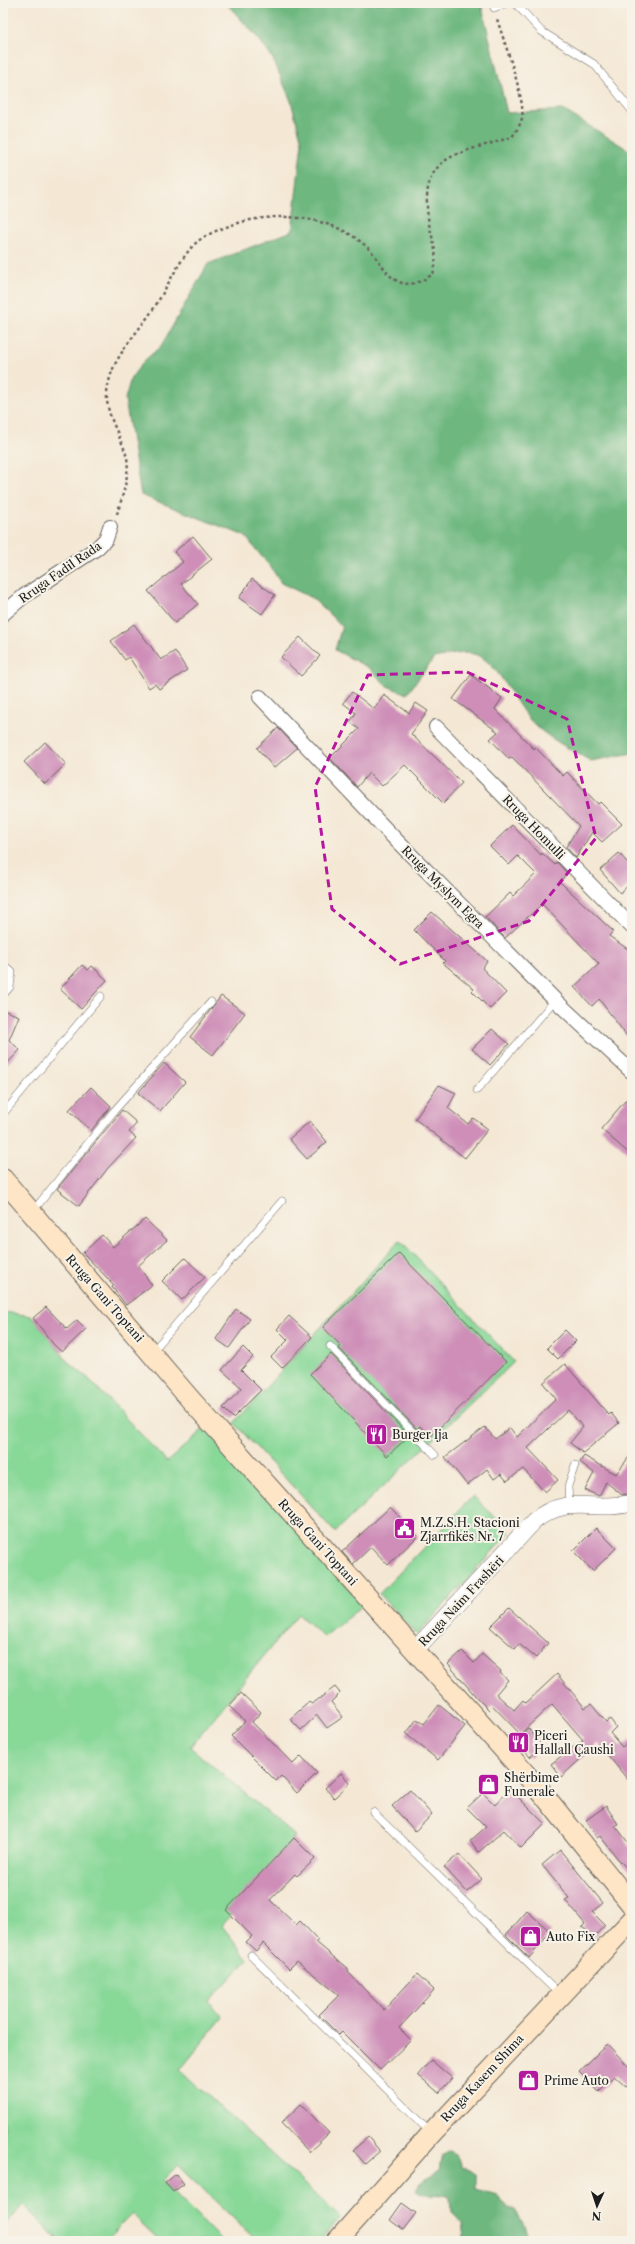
<svg xmlns="http://www.w3.org/2000/svg" width="635" height="2244" viewBox="0 0 635 2244" font-family="'Libre Caslon Text',serif">
<style>
.green{fill:#88d898;stroke:#527a5a}
.forest{fill:#6eb880;stroke:#456a4e}
.building{fill:#ce8eb8}
.lines{fill:none;stroke-linecap:round;stroke-linejoin:round}
.service-casing{stroke:#68635d;stroke-width:8}
.minor-casing{stroke:#68635d;stroke-width:16}
.tertiary-casing{stroke:#68635d;stroke-width:18}
.secondary-casing{stroke:#68635d;stroke-width:22}
.path{stroke:#68635d;stroke-width:2.5;stroke-dasharray:3 3;stroke-linecap:butt}
.service{stroke:#fff;stroke-width:7}
.minor{stroke:#fff;stroke-width:14}
.tertiary{stroke:#fff;stroke-width:17}
.secondary{stroke:#fde5c5;stroke-width:20}
.marked{fill:none;stroke:#b5179e;stroke-width:3;stroke-dasharray:8 5;stroke-linejoin:round}
.labels{text-anchor:middle;dominant-baseline:central;stroke-width:4;stroke-linejoin:round;paint-order:stroke}
.street-label{font-size:12px;fill:#1c1c1c;stroke:#f7f3e8}
.poi-label{font-size:12px;fill:#1c1c1c;stroke:#f7f3e8;text-anchor:start}
</style>
<rect width="100%" height="100%" fill="#f7f3e8"/>
<filter id="ink" filterUnits="userSpaceOnUse"><feTurbulence type="fractalNoise" baseFrequency=".025" numOctaves="2"/><feDisplacementMap in="SourceGraphic" scale="8" xChannelSelector="R" yChannelSelector="G"/><feConvolveMatrix kernelMatrix="1 2 1 2 8 2 1 2 1" color-interpolation-filters="sRGB"/></filter>
<filter id="wash" filterUnits="userSpaceOnUse"><feTurbulence type="fractalNoise" baseFrequency=".012" numOctaves="4" result="noise"/><feDisplacementMap in="SourceGraphic" scale="16" xChannelSelector="R" yChannelSelector="G"/><feGaussianBlur stdDeviation="0.9" result="paint"/><feColorMatrix in="noise" values="0 0 0 0 0 0 0 0 0 0 0 0 0 0 0 0 0 1.4 0 .05"/><feComposite in="paint" operator="in"/></filter>
<g filter="url(#wash)">
<rect width="100%" height="100%" fill="#f4e8d5"/>
<path class="green" d="M400 1240 514 1362 335 1532 234 1423Z
M3 1312 32 1316 68 1362 89 1379 167 1462 208 1425 363 1605 324 1637 298 1614 190 1747 295 1836 222 1926 248 1959 209 2001 223 2017 180 2070 341 2218 320 2241H257L178 2165 162 2181 222 2241H160L132 2214 105 2241H59L24 2205 3 2227Z
M473 1496 510 1532 417 1635 379 1594Z"/>
<path class="forest" d="M226 3H481L507 113 563 110 632 152V753L591 761C572 750 551 740 535 725 514 706 502 666 477 655 465 650 446 656 434 658L407 694 387 686 369 668 335 650 342 626 312 598 281 583 272 569 245 536 141 495 125 399 131 378 144 361 161 346 208 264 292 231 302 142 291 101 273 59 259 39Z
M449 2151 456 2154 461 2168 469 2170 476 2175V2190L497 2196 508 2208 515 2210 523 2223 529 2241H466L464 2238 462 2223 451 2212 450 2197C439 2192 426 2197 416 2190L420 2183 440 2169 443 2155Z"/>
<g id="blocks">
<path class="building" d="M193 536 212 559 181 584 198 604 175 623 148 591 183 562 174 552Z
M252 579 275 595 262 614 239 598Z
M134 624 161 660 175 651 187 670 159 689 155 684 149 688 129 657 125 660 111 641Z
M300 637 320 656 301 676 281 657Z
M471 675 502 698 495 709 534 749 535 747 563 776 567 772 598 804 600 802 622 824 602 842 592 832 576 858 566 847 579 826 512 757 509 759 490 739 498 732 453 699Z
M352 692 374 709 384 695 409 713 416 703 428 711 411 734 462 783 443 803 405 765 382 786 369 773 357 787 330 758 359 729 350 722 356 713 343 703Z
M278 728 297 748 274 768 257 748Z
M45 742 66 764 45 784 24 762Z
M512 825 541 855 542 853 555 865 557 862 567 873 560 882 613 931 609 936 632 952V1043L599 999 592 1006 574 987 599 964 542 904 505 938 485 917 510 893 513 896 536 874 518 856 509 865 490 846Z
M619 853 632 868V882L620 893 600 870Z
M432 912 487 961 482 968 506 993 490 1009 472 991 474 989 443 963 445 961 414 930Z
M82 965 88 970 92 966 107 980 81 1009 60 989Z
M221 996 245 1013 213 1055 190 1037Z
M3 1010 19 1016 9 1040 20 1050 3 1068Z
M492 1029 509 1044 490 1065 472 1049Z
M164 1063 185 1082 160 1111 138 1093Z
M439 1085 456 1093 448 1108 468 1124 473 1118 488 1129 465 1158 415 1119Z
M91 1087 111 1106 91 1131 69 1110Z
M632 1093V1156L601 1129Z
M122 1110 137 1123 129 1132 136 1138 108 1168 79 1206 57 1189Z
M310 1121 327 1142 307 1159 289 1139Z
M145 1219 167 1240 138 1266 152 1285 126 1305 112 1287 114 1285 83 1253 102 1235 113 1247Z
M399 1253 506 1362 430 1437 420 1426 417 1429 339 1348 341 1346 323 1327Z
M185 1258 205 1277 182 1300 162 1281Z
M46 1307 67 1329 77 1320 86 1329 62 1352 54 1345 33 1318Z
M236 1309 250 1319 229 1348 216 1339Z
M289 1316 312 1337 282 1368 271 1357 288 1340 277 1329Z
M565 1330 576 1341 558 1359 547 1348Z
M243 1347 253 1357 241 1370 261 1390 233 1418 223 1408 242 1388 222 1370Z
M331 1354 409 1436 387 1456 310 1374Z
M565 1364 609 1415 611 1413 619 1423 583 1453 570 1443 583 1427 568 1410 528 1448 558 1480 545 1492 523 1469 507 1481 501 1474 494 1479 487 1469 467 1485 445 1457 485 1427 495 1439 510 1428 517 1437 556 1399 543 1383Z
M632 1453 631 1493 622 1495 606 1482 599 1496 585 1490 594 1473 580 1462 584 1456 616 1474Z
M390 1507 418 1536 388 1565 371 1547 353 1564 342 1552Z
M596 1528 616 1548 593 1571 573 1551Z
M509 1608 548 1643 536 1658 519 1644 515 1649 490 1627Z
M462 1651 474 1663 482 1654 501 1671 500 1673 508 1680 496 1694 514 1710 523 1700 526 1703 557 1674 585 1708 591 1704 606 1722 610 1719 616 1727 610 1733 622 1747 632 1739V1785L598 1743 561 1777 551 1764 583 1740 552 1704 520 1734 493 1706 489 1710 478 1699 448 1664Z
M335 1687 340 1693 331 1702 343 1717 327 1728 317 1715 301 1730 290 1719 309 1702 312 1704Z
M241 1693 261 1712 252 1722 293 1764 301 1756 317 1773 297 1793 281 1776 276 1781 231 1736 245 1721 229 1706Z
M439 1705 465 1726 438 1760 406 1734 417 1719 424 1724Z
M528 1728 543 1746 530 1757 515 1740Z
M341 1773 350 1783 334 1798 325 1788Z
M510 1789 545 1824 521 1848 504 1830 479 1852 470 1841 486 1827 467 1808 483 1793 495 1805Z
M410 1790 432 1815 415 1831 392 1806Z
M606 1806 618 1824 615 1825 632 1848V1873L618 1859 600 1836 597 1838 586 1820Z
M294 1838 315 1859 297 1876 295 1874 270 1900 296 1925 300 1921 318 1940 316 1942 349 1970 348 1972 384 2010 417 1974 434 1990 399 2028 411 2040 380 2070 342 2032 339 2035 319 2015 339 1995 297 1961 289 1969 263 1943 256 1951 246 1942 252 1936 226 1910Z
M560 1850 603 1903 592 1912 605 1925 594 1937 582 1927 585 1924 565 1900 569 1898 542 1865Z
M459 1854 482 1879 467 1892 444 1867Z
M527 1911 551 1932 529 1958 506 1935Z
M607 2044 632 2070V2081L626 2087 614 2076 598 2092 579 2072Z
M431 2060 452 2078 439 2093 418 2075Z
M301 2104 329 2133 309 2152 281 2123Z
M368 2137 380 2151 365 2164 353 2150Z
M176 2174 184 2184 173 2192 165 2183Z
M402 2203 416 2213 403 2230 390 2220Z"/>
</g>
</g>
<g filter="url(#ink)">
<use href="#blocks" fill-opacity="0" stroke="#68635d" stroke-width="1"/>
<g class="lines">
<defs>
<path id="service" d="M515 3 541 31 594 64 632 111
M494 8 506 3
M3 964 12 972 10 987 3 995
M477 1090 555 1000
M3 1114 101 996
M33 1211 114 1111 211 1002
M330 1346 435 1455
M152 1352 282 1201
M569 1505 568 1486 575 1465
M373 1812 560 1995
M251 1955 431 2133"/>
<path id="minor" d="M3 614 24 596 97 548 106 539 110 527
M260 697 397 841 555 1000 632 1072
M436 727 632 927"/>
<path id="tertiary" d="M415 1650 534 1521C568 1493 594 1513 632 1503"/>
<path id="secondary" d="M3 1179 190 1399 539 1789 632 1905
M337 2241 431 2134 632 1920"/>
</defs>
<use href="#service" class="service-casing"/>
<use href="#minor" class="minor-casing"/>
<use href="#tertiary" class="tertiary-casing"/>
<use href="#secondary" class="secondary-casing"/>
<path class="path" d="M117 514C122 498 130 474 127 458 122 437 106 417 107 395 107 388 110 377 112 371 121 349 139 330 152 311 165 292 181 255 197 242 206 234 221 229 232 225 275 210 335 215 369 249 380 260 385 275 399 282 411 287 423 281 433 274 439 255 433 242 429 224 417 152 458 155 512 137 516 131 520 126 522 118 526 100 503 39 497 19"/>
<use href="#service" class="service"/>
<use href="#minor" class="minor"/>
<use href="#tertiary" class="tertiary"/>
<use href="#secondary" class="secondary"/>
</g>
</g>
<path class="marked" d="M467 672 567 719 596 838 529 921 400 964 332 909 315 787 368 675Z"/>
<defs>
<symbol id="restaurant-square" viewBox="-11 -11 22 22"><rect x="-9" y="-9" width="18" height="18" rx="4" fill="#b5179e" stroke="#f7f3e8"/><path d="M-5-6h1v4h1v-4h1v4h1v-4h1v5L-1.5 .5V6h-2V.5L-5-1ZM5-6V6H3V1.5H1.5Q1.5-4 5-6Z" fill="#fff"/></symbol>
<symbol id="civic-square" viewBox="-11 -11 22 22"><rect x="-9" y="-9" width="18" height="18" rx="4" fill="#b5179e" stroke="#f7f3e8"/><path d="M-.6-6.5H3V-4.5H.6V-3L4-1V1h2V6H-6V1h2V-1L-.6-3ZM-1.2 2.5V6h2.4V2.5Z" fill="#fff"/></symbol>
<symbol id="shop-square" viewBox="-11 -11 22 22"><rect x="-9" y="-9" width="18" height="18" rx="4" fill="#b5179e" stroke="#f7f3e8"/><path d="M-5-2.5h2.3a2.7 3.5 0 0 1 5.4 0H5L5.5 6h-11ZM-1.5-2.5h3a1.5 2.3 0 0 0-3 0Z" fill="#fff"/></symbol>
</defs>
<g fill-rule="evenodd">
<use href="#restaurant-square" x="364" y="1422" width="25" height="25"/>
<use href="#civic-square" x="392" y="1516" width="25" height="25"/>
<use href="#restaurant-square" x="506" y="1730" width="25" height="25"/>
<use href="#shop-square" x="476" y="1772" width="25" height="25"/>
<use href="#shop-square" x="518" y="1924" width="25" height="25"/>
<use href="#shop-square" x="516" y="2068" width="25" height="25"/>
</g>
<g class="labels">
<g class="street-label">
<text transform="translate(60 572) rotate(-35)">Rruga Fadil Rada</text>
<text transform="translate(534 827) rotate(46)">Rruga Homulli</text>
<text transform="translate(443 887) rotate(45)">Rruga Myslym Egra</text>
<text transform="translate(105 1298) rotate(49)">Rruga Gani Toptani</text>
<text transform="translate(318 1542) rotate(48)">Rruga Gani Toptani</text>
<text transform="translate(461 1601) rotate(-47)">Rruga Naim Frashëri</text>
<text transform="translate(482 2078) rotate(-47)">Rruga Kasem Shima</text>
</g>
<g class="poi-label">
<text x="392" y="1434">Burger Ija</text>
<text x="420" y="1522">M.Z.S.H. Stacioni<tspan x="420" dy="14">Zjarrfikës Nr. 7</tspan></text>
<text x="534" y="1735">Piceri<tspan x="534" dy="14">Hallall Çaushi</tspan></text>
<text x="504" y="1777">Shërbime<tspan x="504" dy="14">Funerale</tspan></text>
<text x="546" y="1936">Auto Fix</text>
<text x="544" y="2080">Prime Auto</text>
</g>
</g>
<rect width="635" height="2244" fill="none" stroke="#f7f3e8" stroke-width="16"/>
<g transform="translate(597 2206) rotate(183)" stroke="#f7f3e8" stroke-width="3" paint-order="stroke">
<path d="M0-3L7 15L0 10L-7 15Z" fill="#1c1c1c"/>
<text y="-6" font-size="11" font-weight="bold" text-anchor="middle" fill="#1c1c1c">N</text>
</g>
</svg>
